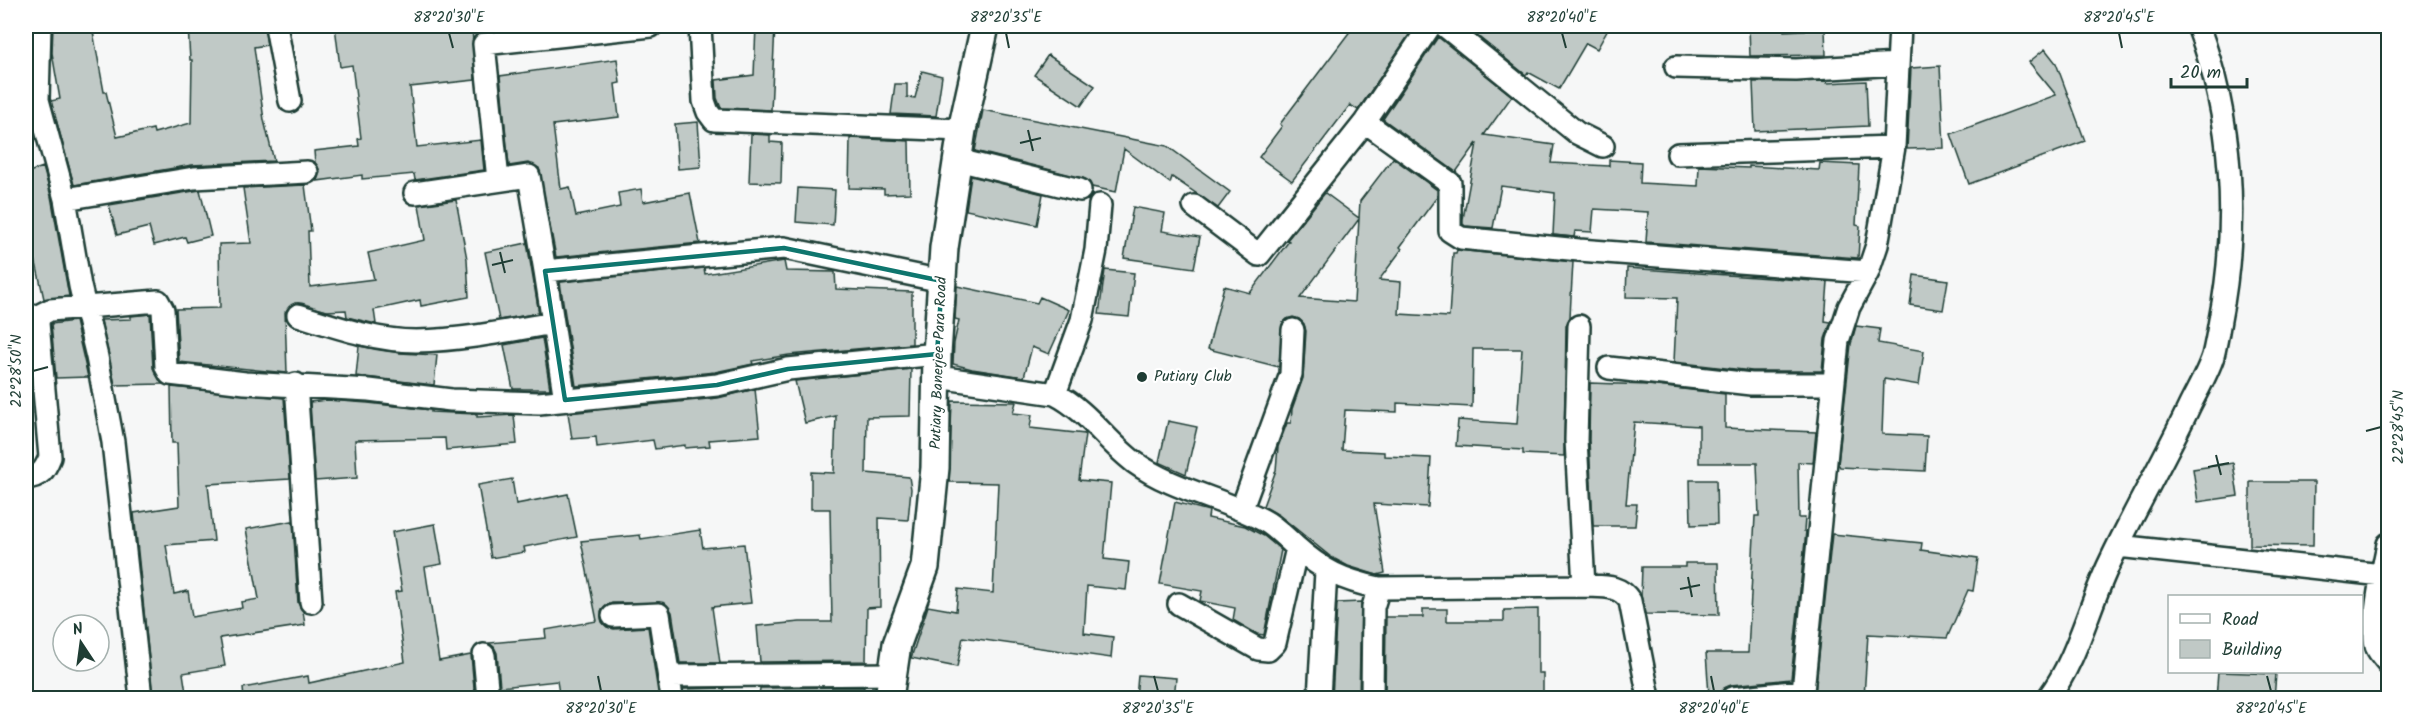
<svg xmlns="http://www.w3.org/2000/svg" width="2414" height="724" viewBox="0 0 2414 724" font-family="Kalam,sans-serif">
<style>
.building{fill:#c0c9c6;stroke:#1f3d34;stroke-width:1.5;fill-rule:evenodd}
.lines{fill:none;stroke-linecap:round;stroke-linejoin:round}
.minor-casing{stroke:#1f3d34;stroke-width:26}
.tertiary-casing{stroke:#1f3d34;stroke-width:32}
.minor{stroke:#fff;stroke-width:21}
.tertiary{stroke:#fff;stroke-width:27}
.marked{fill:none;stroke:#0f766e;stroke-width:4.5;stroke-linejoin:round}
.ticks{fill:none;stroke:#1f3d34;stroke-width:2}
.poi-dot{fill:#1f3d34;stroke:#fff;stroke-width:2}
.labels{text-anchor:middle;dominant-baseline:central;stroke-width:4.5;stroke-linejoin:round;paint-order:stroke}
.street-label{font-size:15px;fill:#1f3d34;stroke:#fff}
.poi-label{font-size:15px;fill:#1f3d34;stroke:#fff;text-anchor:start}
.neatline{fill:none;stroke:#1f3d34;stroke-width:2}
.ticks-label{font-size:15px;text-anchor:middle;fill:#1f3d34}
</style>
<rect width="100%" height="100%" fill="#f6f7f7"/>
<filter id="ink" filterUnits="userSpaceOnUse"><feTurbulence type="fractalNoise" baseFrequency=".0167" numOctaves="2"/><feDisplacementMap in="SourceGraphic" scale="12" xChannelSelector="R" yChannelSelector="G"/><feConvolveMatrix kernelMatrix="1 2 1 2 8 2 1 2 1" color-interpolation-filters="sRGB"/></filter>
<g filter="url(#ink)">
<path class="building" d="M53 26H92L104 92H106L117 137 153 129 154 133 191 123 192 60H190L188 26H264L267 45 254 47 264 120 274 161 192 165 74 185 51 101 60 99 52 53Z
M335 26H472L475 80 410 87 417 147 481 140 484 170 415 180 414 174 362 179V175L317 181 320 171 315 163 314 151 359 146 358 139 361 138 352 65 340 67Z
M756 26H775L771 110 721 108 717 98 716 80 754 75Z
M1354 26H1415L1358 110 1350 105 1292 181 1259 157 1282 126 1280 124Z
M1465 26H1610L1597 49 1586 43 1559 89 1528 72 1526 75Z
M1749 26H1784V31L1825 29 1826 55 1750 56Z
M1438 37 1512 96 1484 135 1554 145 1551 163 1609 166V160L1641 162 1640 183 1698 186 1699 166 1749 168V166L1819 170 1820 163 1859 165 1856 225 1860 226 1858 258 1646 242 1648 212 1594 209 1592 232 1575 231 1574 237 1553 235 1555 193 1501 186 1493 228 1465 226 1463 224V219L1477 143 1456 172 1383 119Z
M2045 49 2056 63 2085 141 1969 184 1951 134 2056 95 2029 62Z
M1048 55 1095 86 1081 106 1034 75Z
M617 59 620 83 615 84 619 117 553 125 561 189 570 187 576 216 620 207 618 193 641 189 643 202 690 193 700 243 556 257 539 168 528 163 509 166 500 76Z
M1940 66 1944 148 1907 149 1911 68Z
M922 71 942 76 936 116 891 114 895 84H907V97L915 98Z
M1827 81V83L1866 81 1868 126 1755 131 1753 82Z
M983 110 1167 146 1230 192 1218 208 1172 177 1170 183 1124 149 1116 192 1092 187 1089 181 1083 178 975 151Z
M698 122 701 167 678 169 675 124Z
M751 134 770 135V142L782 143 781 183 749 182Z
M850 138 909 141 910 193 884 194V189L849 188Z
M1393 158 1437 190V197L1400 247 1402 249 1379 280 1401 282 1399 314 1449 317 1453 253H1456L1457 250 1573 262 1571 297 1570 317 1566 326 1564 456 1523 454V450L1456 446 1458 420 1517 424 1522 349H1473L1472 407 1397 403V412L1345 410 1342 450 1384 452V456L1431 458 1428 507 1374 504 1385 573 1377 575 1348 566 1331 557 1279 515 1263 506 1276 470 1278 447 1287 423H1291L1292 409 1303 378 1306 331 1304 324 1299 319 1293 317 1287 319 1282 324 1279 367 1208 349 1224 286 1250 293 1289 241 1287 240 1325 193 1359 218 1360 201ZM1359 219 1354 302 1300 298Z
M43 167 51 196 69 296 44 299 26 218V173Z
M971 176 1043 194 1037 225 966 210Z
M305 185 311 231H308L310 287 374 279 368 253 425 240 419 205 456 200 467 259 469 297 421 306 420 300 374 310 376 324 347 317 346 310 327 311 295 303 285 312 287 373 179 362 176 309 220 308 219 244 251 243 243 188Z
M798 188 835 190 833 225 796 222Z
M200 190 211 236 187 242 185 237 154 245 149 227 117 235 109 205Z
M1133 207 1165 213 1162 231 1200 237 1194 268 1124 258Z
M527 243 539 313 499 320 485 252Z
M784 261 786 271 835 272 836 289 912 292V344L789 355 752 361 753 364 715 372 576 386 560 282 704 268 705 274Z
M1627 268 1828 282 1825 321 1831 322 1825 339 1822 371H1752L1674 362 1677 298 1626 297Z
M1105 270 1134 273 1129 317 1099 314Z
M1914 275 1948 280 1943 310 1910 305Z
M957 286 1037 303 1040 297 1069 310 1049 354 1032 347 1024 377 972 369 953 364 954 343 959 320 955 319Z
M150 314 153 368 162 384 115 385 101 320 131 319V316Z
M75 321 88 377 56 378 51 324Z
M1856 326 1880 329 1878 343 1924 351 1919 385 1884 379 1882 434 1927 436 1925 471 1840 467 1838 464 1851 344Z
M542 338 550 389H513L504 345Z
M359 346 400 353 437 355 434 385 356 376Z
M911 369 910 416 867 417 866 473 909 477 911 489 908 520 879 518 880 607 867 608 866 661 760 662 757 626 800 622H832L830 509H811V472L834 473 836 416 805 423 795 381Z
M1590 383 1648 385 1725 394V428L1816 432 1813 463 1798 462 1799 518H1805L1804 531H1806L1791 679 1731 685 1724 688 1720 694 1709 695 1706 653H1748L1755 516H1759L1757 463H1699V426L1634 422 1626 504H1637L1635 526H1593L1589 440Z
M171 387 284 398 290 479 208 484 214 541 166 545 174 594 188 591 192 617 242 608 241 602 259 599 246 529 293 521 298 603 303 611 305 625 220 638 225 666 183 673 187 699H153L134 513 179 506 177 443H172Z
M755 389 760 436 709 440 710 446 685 448V445L655 449 653 440 597 447 596 437 572 439 568 413 718 398Z
M327 400 368 403 431 410V412L477 414V417L514 415 517 444 446 450 445 438 355 440 357 478 315 481 310 402Z
M952 401 1016 402 1013 413 1032 415 1030 428 1085 434 1079 480 1111 483 1104 559 1129 562 1126 590 1087 586 1084 633 1113 637 1111 658 963 637 957 667 911 658 928 606 956 611 958 589 993 593 998 483 949 482Z
M1168 421 1197 427 1186 474 1159 462Z
M2233 463 2238 496 2198 502 2193 469Z
M512 479 516 504 568 494 577 537 524 547 525 552 491 558 478 485Z
M1690 480H1716L1717 524 1691 525Z
M2250 482H2314L2313 546 2250 545Z
M1175 502 1209 511 1208 518 1245 526 1264 536 1281 550 1264 635 1257 634 1233 620 1235 608 1200 601 1202 591 1160 584Z
M435 524 442 564 425 567 439 661 471 655 475 699H244L243 688 308 676 309 683 405 662 395 592 402 591 392 532Z
M700 530 703 548 744 544 751 603 712 607 720 663H680L672 612 665 603H612L606 606 601 611 602 622 607 627 614 629 648 627 659 699H560L557 681 500 687 497 653 494 647 489 643 546 638 545 630 597 621 581 541 640 535 641 539Z
M1832 534 1922 543 1921 550 1978 558 1973 591 1968 590 1947 638 1868 634 1864 697 1815 694Z
M1685 563H1718L1719 615 1645 614 1641 596 1642 567H1685Z
M1361 602 1359 699H1332L1337 603Z
M1423 609H1447V621H1504V610L1538 609V673H1543V699H1385L1386 617H1423Z
M2218 672 2276 674 2274 699H2216Z
M1138 675 1176 678 1174 699H1136Z
M864 687 863 699H759L760 688Z
M724 688 725 699H684L683 689Z"/>
<g class="lines">
<defs>
<path id="minor" d="M40 26 38 100 65 199 80 286 97 357 113 442 141 698
M276 26 290 101
M700 26 704 101 708 112 714 120 962 130
M1445 26 1577 133 1603 146
M1676 67 1796 70 1898 64
M1365 122 1450 183V231L1461 238 1579 250 1868 272
M1678 154 1894 147
M958 160 1080 190
M498 180 484 44 651 26
M415 193 529 176 545 271
M65 199 194 178 307 172
M1194 206 1259 255 1365 122 1430 26
M298 315C336 327 376 341 416 341 462 340 508 331 553 323
M1579 326 1576 440 1584 586
M1609 368 1751 384H1833
M938 377 1055 394C1087 410 1106 441 1134 462 1173 490 1221 498 1263 520 1275 526 1285 537 1295 546 1323 571 1342 580 1379 588L1584 586C1603 587 1619 584 1630 601L1649 698
M296 384 311 602
M1055 394 1082 320 1096 250 1100 205
M565 400 545 271 784 248 942 281
M26 478C40 477 45 470 50 457L38 323 40 315 50 310 158 301 163 310 166 367 170 374 245 383 369 390 451 400 539 403 717 385 788 369 937 354
M1242 508 1291 374 1293 330
M2388 544C2384 564 2369 631 2377 648 2379 653 2385 659 2388 663
M2118 546 2382 575
M1179 604 1258 649 1268 650 1275 643 1297 548
M613 616 659 614 672 698
M484 655 488 698
M670 676 893 674
M1319 698 1326 571
M1372 698 1373 607 1379 588
M1732 698 1803 691 1838 341 1849 307 1868 272 1877 245 1894 147 1900 26
M2048 698C2078 658 2088 607 2110 562 2135 509 2165 458 2190 405 2198 389 2208 372 2213 356 2216 344 2218 332 2220 320 2239 223 2233 119 2198 26"/>
<path id="tertiary" d="M889 698 897 644 925 567 935 468 937 354 944 248 962 130 985 26"/>
</defs>
<use href="#minor" class="minor-casing"/>
<use href="#tertiary" class="tertiary-casing"/>
<use href="#minor" class="minor"/>
<use href="#tertiary" class="tertiary"/>
</g>
</g>
<path class="marked" d="M784 248 942 281 937 354 788 369 717 385 565 400 545 271Z"/>
<path class="ticks" d="M449 33 453 48M1006 33 1009 48M1562 33 1566 48M2119 33 2122 48M1028 130 1033 151M1020 143 1041 138M500 252 505 273M492 265 513 260M33 371 48 367M2366 431 2381 427M2216 455 2221 475M2208 467 2229 463M1688 577 1692 597M1680 589 1700 585M598 676 601 691M1154 676 1158 691M1711 676 1714 691M2267 676 2271 691"/>
<circle class="poi-dot" cx="1142" cy="377" r="6"/>
<g class="labels">
<g class="street-label">
<text transform="translate(939 363) rotate(-88)">Putiary Banerjee Para Road</text>
</g>
<g class="poi-label">
<text x="1154" y="377">Putiary Club</text>
</g>
</g>
<rect width="2414" height="724" fill="none" stroke="#fff" stroke-width="66"/>
<rect x="2168" y="595" width="195" height="78" fill="#ffffff" stroke="#a5b1ae" stroke-width="1.5"/>
<rect x="2180" y="614" width="30" height="9" fill="#ffffff" stroke="#a5b1ae" stroke-width="1.5"/>
<text x="2222" y="625" font-size="18" fill="#1f3d34">Road</text>
<rect x="2180" y="640" width="30" height="18" fill="#c0c9c6" stroke="#a5b1ae" stroke-width="1.5"/>
<text x="2222" y="655" font-size="18" fill="#1f3d34">Building</text>
<g transform="translate(81 643) rotate(347)"><circle r="28" fill="#ffffff" stroke="#a5b1ae" stroke-width="1.5"/>
<path d="M0-4.5L10 22L0 15L-10 22Z" fill="#1f3d34"/>
<text y="-9" font-size="16" font-weight="bold" text-anchor="middle" fill="#1f3d34">N</text>
</g>
<path d="M2171 78v9h76v-9" fill="none" stroke="#1f3d34" stroke-width="3"/>
<text x="2180" y="78" font-size="18" fill="#1f3d34" stroke="#ffffff" stroke-width="4.5" paint-order="stroke">20 m</text>
<rect x="33" y="33" width="2348" height="658" class="neatline"/>
<g class="ticks-label">
<text x="449" y="22">88°20'30"E</text>
<text x="1006" y="22">88°20'35"E</text>
<text x="1562" y="22">88°20'40"E</text>
<text x="2119" y="22">88°20'45"E</text>
<text transform="translate(16 371) rotate(-90)" y="5">22°28'50"N</text>
<text transform="translate(2398 427) rotate(-90)" y="5">22°28'45"N</text>
<text x="601" y="713">88°20'30"E</text>
<text x="1158" y="713">88°20'35"E</text>
<text x="1714" y="713">88°20'40"E</text>
<text x="2271" y="713">88°20'45"E</text>
</g>
</svg>
